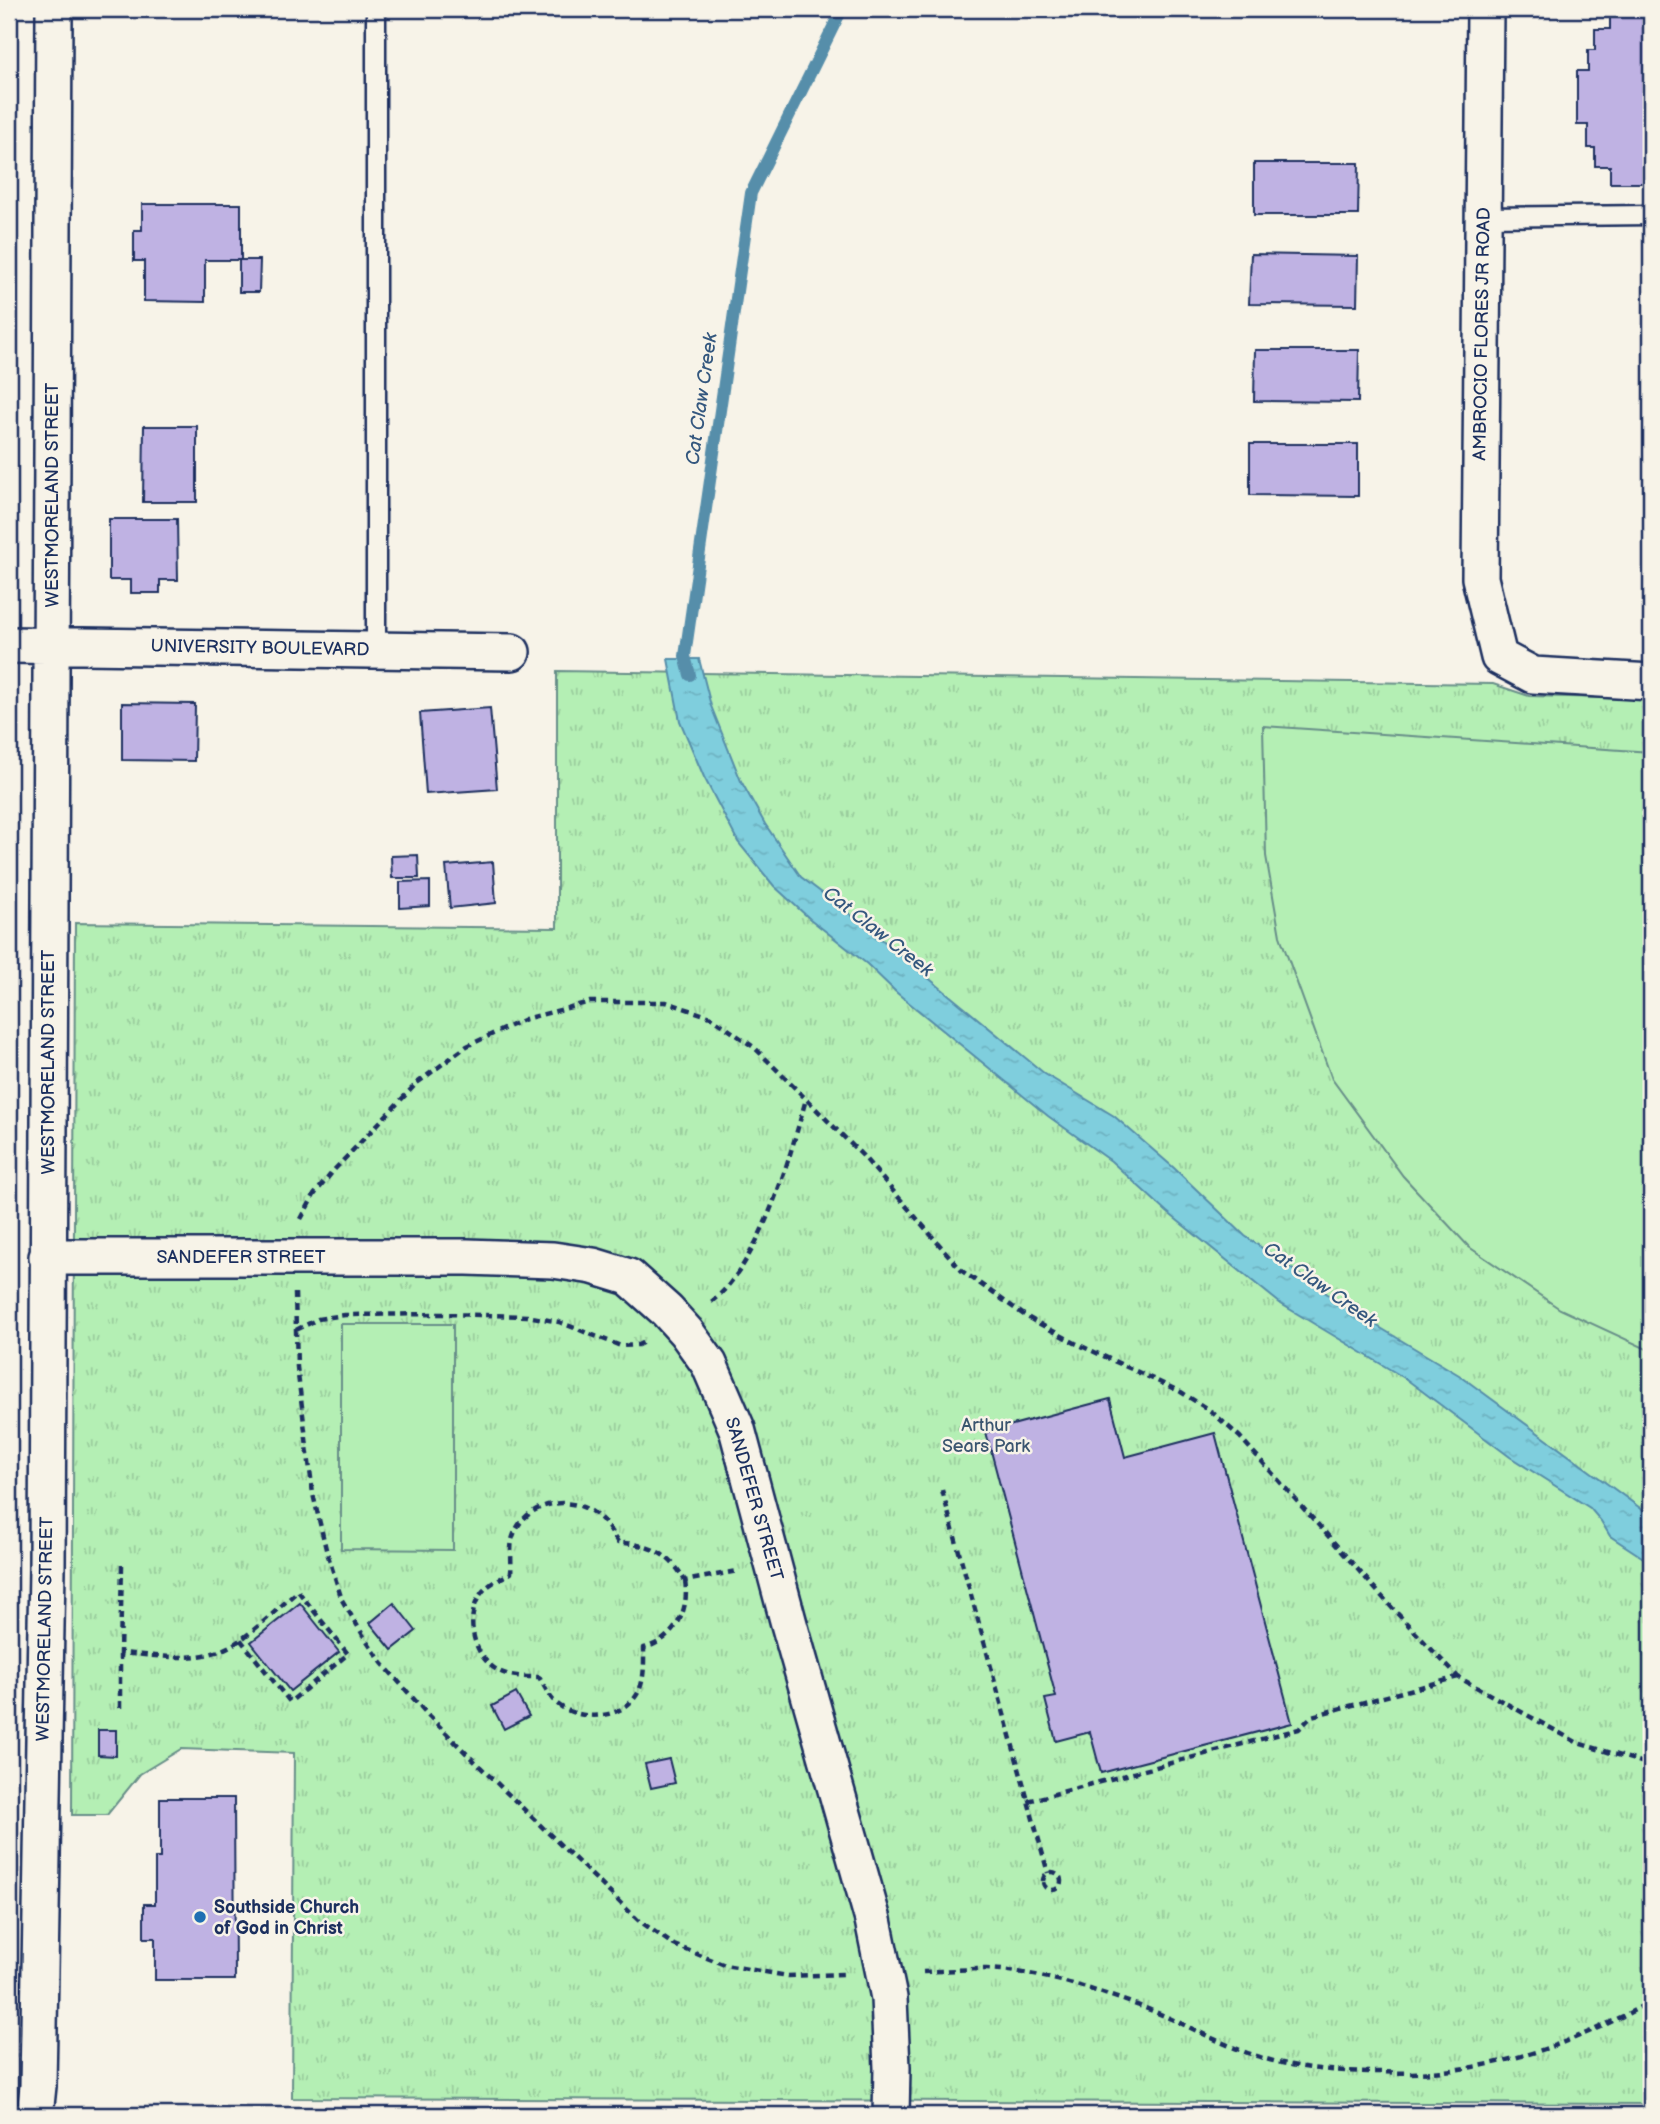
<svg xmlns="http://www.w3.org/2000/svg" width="1660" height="2124" viewBox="0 0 1660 2124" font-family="'Balsamiq Sans',sans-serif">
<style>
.park{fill:url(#park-tufts);stroke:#688f89;stroke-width:2}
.pitch{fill:#b4efb4;stroke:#688f89;stroke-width:2}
.water{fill:url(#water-ripples);stroke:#578eaa;stroke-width:2}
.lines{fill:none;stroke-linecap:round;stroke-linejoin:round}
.stream{stroke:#578eaa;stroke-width:12}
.building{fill:#bfb2e3;stroke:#1b2f5e;stroke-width:2}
.service-casing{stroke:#1b2f5e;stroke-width:23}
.minor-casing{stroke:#1b2f5e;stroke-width:40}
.path{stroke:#1b2f5e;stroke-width:4.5;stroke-dasharray:7 5;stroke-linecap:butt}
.service{stroke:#f7f3e8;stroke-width:18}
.minor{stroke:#f7f3e8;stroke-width:35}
.poi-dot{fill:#1f6fb2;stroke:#f7f3e8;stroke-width:2.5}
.labels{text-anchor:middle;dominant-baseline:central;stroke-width:5;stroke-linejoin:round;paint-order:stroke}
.street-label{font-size:18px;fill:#1b2f5e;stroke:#f7f3e8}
.park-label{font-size:18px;fill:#3a556f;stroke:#f7f3e8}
.poi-label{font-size:18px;font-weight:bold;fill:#1b2f5e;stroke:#f7f3e8;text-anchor:start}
.water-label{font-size:19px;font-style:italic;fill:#34577e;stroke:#f7f3e8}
</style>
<defs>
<pattern id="park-tufts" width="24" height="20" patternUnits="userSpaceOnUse" patternTransform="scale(1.75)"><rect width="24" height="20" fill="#b4efb4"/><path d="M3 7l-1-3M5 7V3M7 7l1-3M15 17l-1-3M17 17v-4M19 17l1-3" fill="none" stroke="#9acd9d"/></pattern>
<pattern id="water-ripples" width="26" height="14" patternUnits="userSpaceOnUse" patternTransform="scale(1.75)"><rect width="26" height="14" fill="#7fcedd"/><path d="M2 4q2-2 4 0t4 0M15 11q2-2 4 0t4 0" fill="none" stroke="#6db1c0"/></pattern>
</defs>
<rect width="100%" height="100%" fill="#f7f3e8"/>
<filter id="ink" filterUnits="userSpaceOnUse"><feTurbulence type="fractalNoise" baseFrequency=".0143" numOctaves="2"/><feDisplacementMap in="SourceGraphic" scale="14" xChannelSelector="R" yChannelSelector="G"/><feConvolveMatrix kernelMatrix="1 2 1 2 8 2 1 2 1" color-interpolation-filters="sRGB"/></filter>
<g filter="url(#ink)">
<path class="park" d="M557 671 1493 684 1529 696 1651 699V2104L292 2098 294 1753 181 1749 140 1774 107 1815H72L75 923 557 928Z"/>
<path class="pitch" d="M1263 726 1651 752V1351L1560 1309 1469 1247 1403 1176 1332 1079 1280 936 1266 856Z
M341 1324H453V1550L341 1549Z"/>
<path class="water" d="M668 659H699L711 706 741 781 765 824 801 877 863 924 1045 1074 1114 1116 1174 1168 1245 1236 1349 1309 1459 1375 1651 1516V1563L1610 1536 1601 1521 1590 1508 1510 1457 1406 1379 1281 1304 1167 1212 1111 1161 1048 1116 897 993 867 964 810 919 774 886 738 842 704 777 680 721Z"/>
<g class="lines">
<path class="stream" d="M690 675 685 656 751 193 842 9"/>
</g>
<path class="building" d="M1610 9H1651V183H1610V166H1595V148H1588V125H1577V71H1588V50H1595V29H1610Z
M1254 163H1359L1358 215H1254Z
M142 204H241V260H260L259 292H239V260H205V302L144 301V261H134V230H142Z
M1251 254 1358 256 1357 305 1249 304Z
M1255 350H1359L1358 402 1254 401Z
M144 426H197V502H143Z
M1250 444H1358V496L1250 495Z
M109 519H177L178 580H160V593H131V580H109Z
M122 703 195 704 194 761 122 760Z
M490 708 497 789 426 794 420 713Z
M418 855 419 878H392L391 856Z
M493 862 496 903 450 908 446 866Z
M430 881V906L400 908V882Z
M1110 1399 1125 1457 1215 1433 1292 1723 1101 1773 1090 1732 1056 1741 1045 1699 1056 1697 986 1432Z
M300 1603 339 1652 290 1691 251 1642Z
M394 1603 416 1631 392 1650 370 1623Z
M516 1693 529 1716 504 1729 492 1706Z
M98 1730H116V1756L98 1755Z
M669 1759 675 1783 651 1788 645 1764Z
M160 1798H234L235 1980H155V1938H144V1904H155V1858H160Z"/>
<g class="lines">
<defs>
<path id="service" d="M376 9V650
M1483 217 1651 215"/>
<path id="minor" d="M1485 9 1480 578 1499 657 1533 675 1651 682
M9 645 512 652
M47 1257H467L553 1260 593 1266 629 1277 667 1311 686 1332 709 1364 737 1429 789 1624 873 1920 889 1998 892 2068 891 2115
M35 2115 38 2086 47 1568 54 9"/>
</defs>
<use href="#service" class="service-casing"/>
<use href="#minor" class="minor-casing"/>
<path class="path" d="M301 1219 314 1195 334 1170 417 1083 467 1046 525 1019 590 1002H666L711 1017 755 1048 863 1156 962 1271 1027 1317 1075 1343 1181 1392 1212 1412 1240 1437 1394 1610 1458 1677 1578 1743 1651 1765
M295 1293 297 1367 313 1494 326 1549 342 1600 363 1635 382 1663 429 1716 468 1755 638 1920 674 1945 725 1965 788 1976 844 1974
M711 1302C760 1265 790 1157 806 1099
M296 1330 318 1319 345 1315 443 1314 527 1316 559 1322 621 1346 638 1345 644 1342
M942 1490 1048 1873
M122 1565 120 1653C152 1655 189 1662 219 1651 244 1643 278 1608 298 1591L348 1654 290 1702 240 1639
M685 1581C690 1612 674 1640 644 1648 644 1664 645 1683 636 1696 619 1721 574 1722 553 1700 548 1694 543 1684 539 1677 527 1677 512 1677 501 1672 472 1659 463 1615 483 1591 490 1583 501 1578 511 1573 512 1562 510 1550 512 1540 521 1504 566 1493 594 1513 605 1520 611 1532 618 1543 648 1543 671 1554 685 1581L737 1571
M120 1708V1653
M1028 1801 1299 1729 1312 1716 1458 1677
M1043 1881a9 9 0 1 1 18 0a9 9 0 1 1-18 0Z
M923 1972C944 1971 965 1969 986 1969 1038 1971 1097 1990 1145 2008 1185 2023 1222 2046 1263 2058 1299 2069 1335 2071 1373 2072 1392 2072 1412 2074 1431 2072 1508 2067 1584 2039 1651 2001"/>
<use href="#service" class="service"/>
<use href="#minor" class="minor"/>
</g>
</g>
<circle class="poi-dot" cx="200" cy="1917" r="7"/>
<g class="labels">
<g class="street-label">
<text transform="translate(1482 334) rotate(-89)">AMBROCIO FLORES JR ROAD</text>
<text transform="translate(52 495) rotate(-90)">WESTMORELAND STREET</text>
<text transform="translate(260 648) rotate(1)">UNIVERSITY BOULEVARD</text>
<text transform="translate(48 1062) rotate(-90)">WESTMORELAND STREET</text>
<text x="241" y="1257">SANDEFER STREET</text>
<text transform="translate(754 1499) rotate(74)">SANDEFER STREET</text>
<text transform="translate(45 1629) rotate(-89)">WESTMORELAND STREET</text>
</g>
<g class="park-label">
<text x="986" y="1425">Arthur<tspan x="986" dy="21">Sears Park</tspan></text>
</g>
<g class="poi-label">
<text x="214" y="1907">Southside Church<tspan x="214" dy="21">of God in Christ</tspan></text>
</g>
<g class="water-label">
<text transform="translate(702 399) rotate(-82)">Cat Claw Creek</text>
<text transform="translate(878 932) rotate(38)">Cat Claw Creek</text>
<text transform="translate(1320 1285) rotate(35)">Cat Claw Creek</text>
</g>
</g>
<rect width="1660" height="2124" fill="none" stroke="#f7f3e8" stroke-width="35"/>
<rect x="18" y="18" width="1625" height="2089" fill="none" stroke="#1b2f5e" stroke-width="2.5" filter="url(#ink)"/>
</svg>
